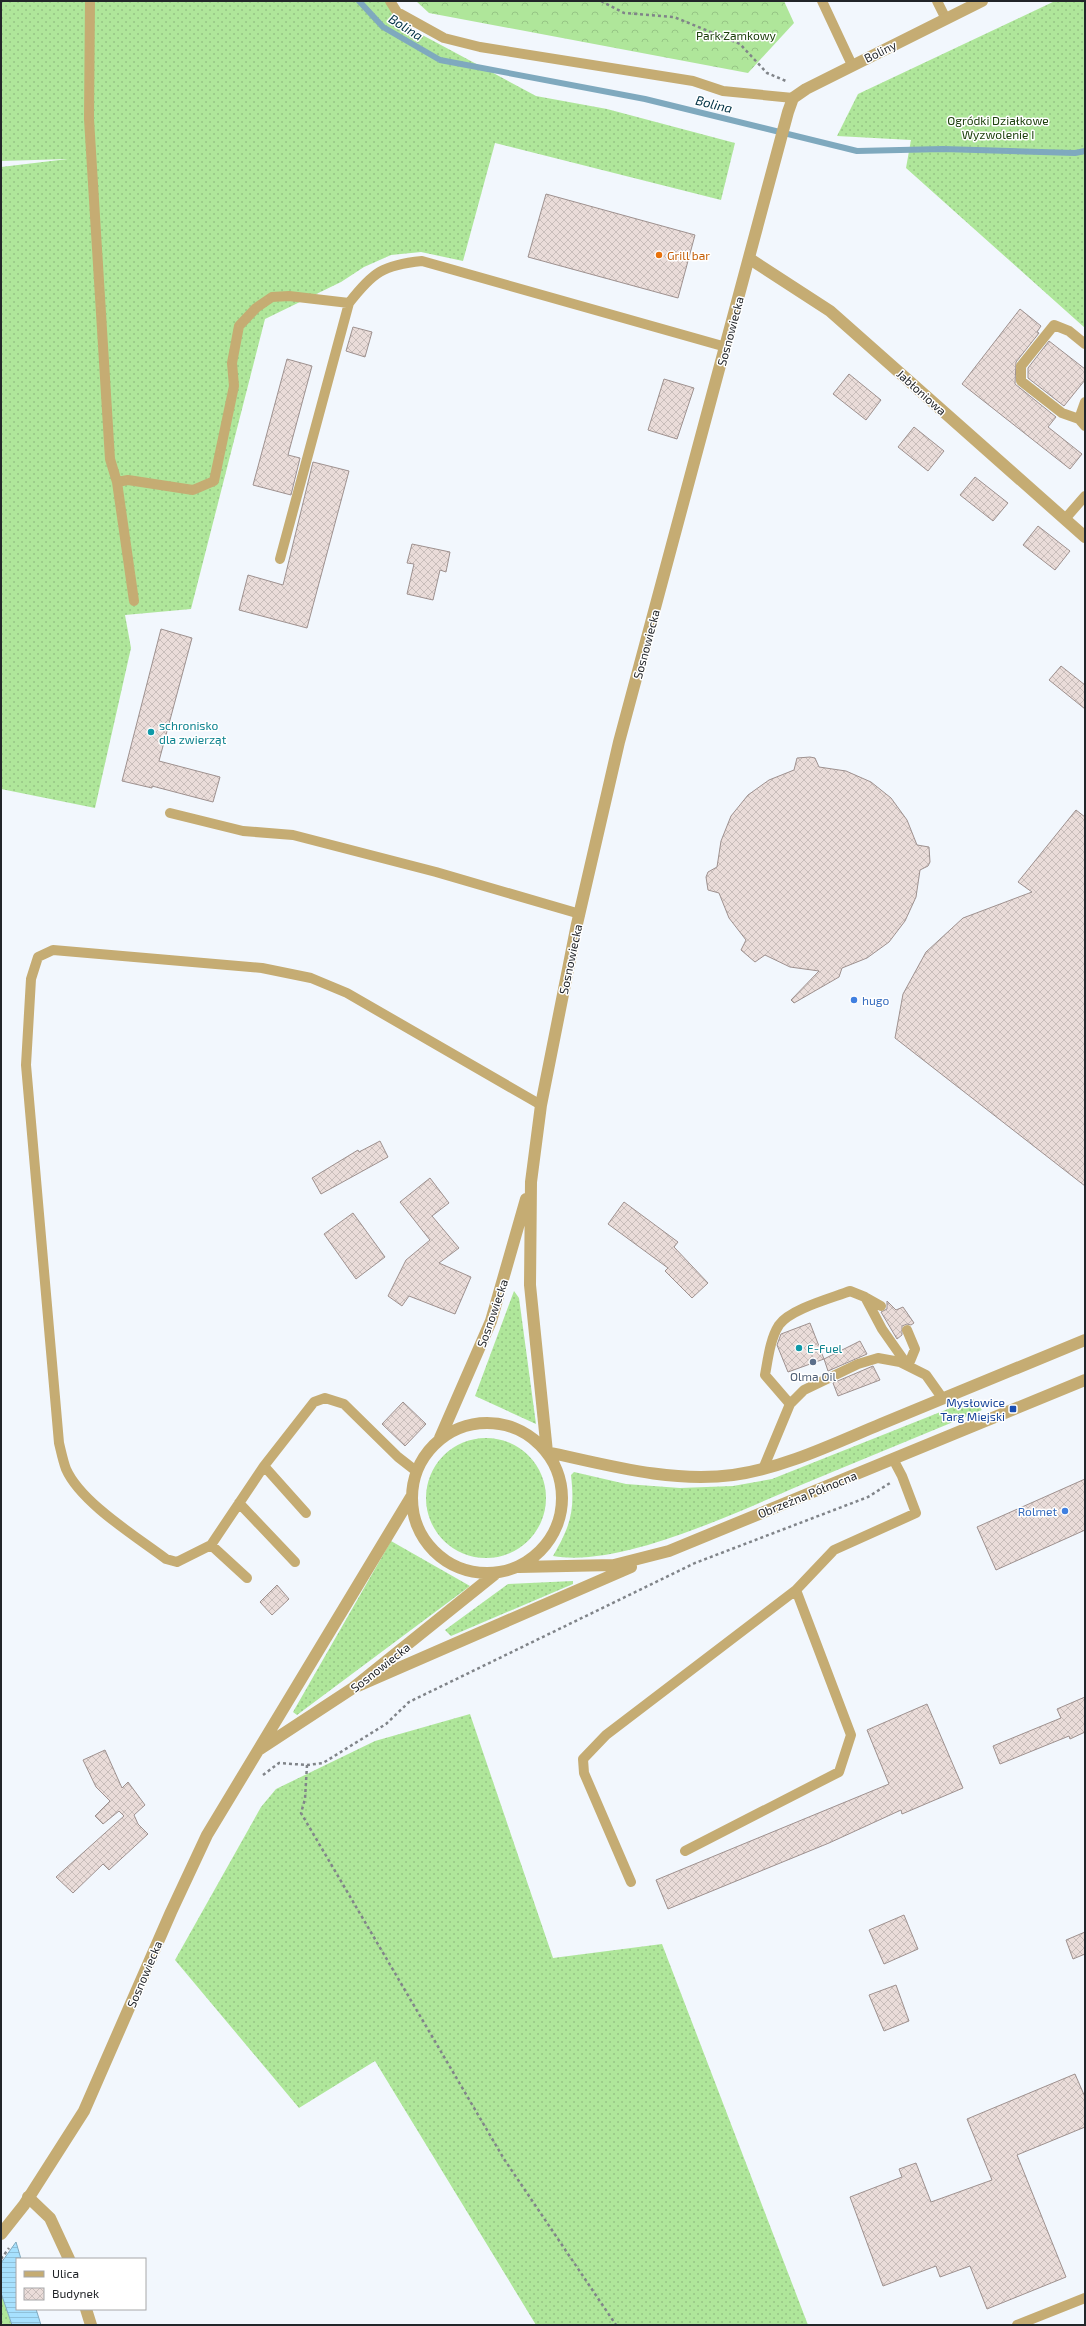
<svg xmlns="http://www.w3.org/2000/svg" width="1086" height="2326" viewBox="0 0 1086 2326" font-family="'Exo 2',sans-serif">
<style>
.grass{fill:url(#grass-dots)}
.forest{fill:url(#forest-crowns)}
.water{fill:url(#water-rules);stroke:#7fa9be}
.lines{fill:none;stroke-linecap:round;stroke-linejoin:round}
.stream{stroke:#7fa9be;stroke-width:6}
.building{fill:url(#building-cross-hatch);stroke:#9e918f}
.path{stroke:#808489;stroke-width:2.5;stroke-dasharray:3 3;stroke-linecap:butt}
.service{stroke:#c5ac73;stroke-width:10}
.minor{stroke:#c5ac73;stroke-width:12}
.tertiary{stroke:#c5ac73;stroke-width:12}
.food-dot{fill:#e8710a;stroke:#fff;stroke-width:1.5}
.culture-dot{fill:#0f9aa8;stroke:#fff;stroke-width:1.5}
.shop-dot{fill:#3f7fe0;stroke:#fff;stroke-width:1.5}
.service-dot{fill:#5c6f8a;stroke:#fff;stroke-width:1.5}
.transit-dot{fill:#1a4fb4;stroke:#fff;stroke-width:1.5}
.labels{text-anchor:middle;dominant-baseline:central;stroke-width:3;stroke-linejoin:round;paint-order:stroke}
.park-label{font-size:12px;fill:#1e410d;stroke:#fff}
.street-label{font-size:12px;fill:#222529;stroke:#fff}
.food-label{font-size:12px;fill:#c56008;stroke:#fff;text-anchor:start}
.culture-label{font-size:12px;fill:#0d838f;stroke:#fff;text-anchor:start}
.shop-label{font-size:12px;fill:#366cbe;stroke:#fff;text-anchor:start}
.service-label{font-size:12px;fill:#4e5e75;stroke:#fff}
.transit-label{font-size:12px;fill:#164399;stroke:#fff;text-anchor:end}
.water-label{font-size:13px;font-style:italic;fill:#013245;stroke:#fff}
</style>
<defs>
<pattern id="grass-dots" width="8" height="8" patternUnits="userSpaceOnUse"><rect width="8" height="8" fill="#afe69a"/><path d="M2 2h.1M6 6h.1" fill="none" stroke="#96c585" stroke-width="1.8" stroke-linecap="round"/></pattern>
<pattern id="forest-crowns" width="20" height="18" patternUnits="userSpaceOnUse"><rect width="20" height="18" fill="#afe69a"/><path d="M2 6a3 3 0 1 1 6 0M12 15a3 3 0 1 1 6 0" fill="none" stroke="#96c585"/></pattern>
<pattern id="water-rules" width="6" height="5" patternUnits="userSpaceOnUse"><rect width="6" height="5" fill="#a7e1fe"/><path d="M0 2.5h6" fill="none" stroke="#8fc1da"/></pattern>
<pattern id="building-cross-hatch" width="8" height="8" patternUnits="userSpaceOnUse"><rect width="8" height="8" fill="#eadcd9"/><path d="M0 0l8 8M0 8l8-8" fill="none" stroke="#c8bdba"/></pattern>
</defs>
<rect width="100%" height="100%" fill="#f2f7fd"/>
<path class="grass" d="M1 1H391L398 22 536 96 607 109 735 143 721 200 495 143 463 261 421 252 391 255 364 267 341 282 265 319 191 609 125 615 131 648 95 808 1 789V167L68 159 1 161Z
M1055 1H1085V328L906 168 911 140 837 136 858 94Z
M514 1291 519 1298 536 1424 475 1396Z
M973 1399 982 1410C922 1435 861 1460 801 1485 737 1512 621 1568 553 1556 571 1525 575 1510 571 1475L574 1472 626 1484 680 1488 733 1486 772 1479Z
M426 1498a60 60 0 1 1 120 0a60 60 0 1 1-120 0Z
M391 1541 470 1586 297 1715 293 1712Z
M573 1581V1584L451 1636 445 1630 508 1584Z
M470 1714 553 1958 662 1944 808 2325H536L375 2061 299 2108 175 1960 261 1807 276 1789 375 1741Z
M1 2293 12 2325H1Z"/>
<path class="forest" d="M416 1H784L794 23 748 73 429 13Z"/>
<path class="water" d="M16 2242 21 2259H17V2309H36L41 2325H12L1 2293V2263Z"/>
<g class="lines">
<path class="stream" d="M359 1 383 27 440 60 645 99 857 151 943 149 1075 153 1085 151"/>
</g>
<path class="building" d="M546 194 695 235 678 298 528 257Z
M1020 309 1041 326 1037 332 1039 333 1016 362 1015 384 1056 417 1048 427 1082 454 1070 469 962 384Z
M353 327 372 332 365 357 346 351Z
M1049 341 1085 369V380L1064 406 1028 378V368Z
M287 359 312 366 288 455 300 458 291 495 253 485Z
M849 374 881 400 866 420 833 394Z
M664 379 694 388 677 439 648 430Z
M914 427 944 451 928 471 898 447Z
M313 462 349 471 307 628 239 610 248 575 283 585Z
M975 477 1008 503 993 521 960 495Z
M1038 526 1070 551 1055 570 1023 545Z
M412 544 450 552 446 572 440 570 433 600 407 594 414 564 407 563Z
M161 629 192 638 159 761 220 777 213 802 152 786V788L122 781Z
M1061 666 1085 685V709L1049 680Z
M810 757 815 758 819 767 846 771 871 782 891 798 907 820 917 845 929 847 930 862 928 866 920 870 916 897 905 921 889 942 867 958 842 968 839 977 794 1003 791 1000 819 971 790 967 765 955 755 962 741 950 746 940 729 918 719 893 708 890 706 877 708 872 717 867 721 841 731 816 748 795 769 780 794 770 797 758Z
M1076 810 1085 817V1186L895 1038 903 994 926 952 963 918 1032 892 1018 882Z
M380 1141 388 1157 321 1194 312 1178 358 1150 359 1152Z
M430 1178 449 1203 432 1216 459 1248 439 1263 471 1277 455 1314 409 1296 402 1306 388 1296 406 1260 430 1240 400 1202Z
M624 1202 678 1242 674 1247 708 1283 692 1298 665 1271 668 1268 608 1224Z
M353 1213 385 1257 356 1279 324 1234Z
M887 1301 896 1310 903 1307 914 1323 911 1325 907 1324 902 1326V1335L897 1339 881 1312 887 1309Z
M810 1323 824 1359 788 1372 777 1345 781 1334Z
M860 1341 867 1354 828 1371 824 1359Z
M873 1366 880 1380 838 1396 833 1383Z
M403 1402 426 1424 405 1446 382 1424Z
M1085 1479V1530L996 1570 977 1527Z
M277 1585 289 1599 272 1615 260 1602Z
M1085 1697V1732L1070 1739 1069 1736 1000 1764 993 1746 1061 1718 1057 1709Z
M927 1704 963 1788 902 1814 901 1810 829 1843 668 1909 656 1880 889 1784 867 1730Z
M105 1750 122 1788 128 1782 145 1805 134 1815 138 1824 148 1834 109 1870 103 1864 73 1893 56 1877 124 1816 119 1811 103 1824 95 1816 110 1801 96 1787 83 1760Z
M904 1915 918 1949 884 1964 869 1930Z
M1085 1932V1954L1073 1959 1066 1940Z
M896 1985 909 2021 884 2031 869 1995Z
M1075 2074 1085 2097V2127L1017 2155 1066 2277 987 2309 970 2266 940 2277 936 2266 883 2286 850 2197 902 2177 899 2169 916 2163 931 2202 992 2180 967 2119Z"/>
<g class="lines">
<path class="path" d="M601 1 624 13 674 17 740 44 767 73 786 81
M307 1765 305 1799 301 1813 504 2159 616 2325
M263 1775 279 1763 307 1765 323 1763 386 1724 409 1702 695 1563 868 1497 890 1483
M1 2259 9 2248"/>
<path class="service" d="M90 1 89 119 110 459 117 482 134 601
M390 1 397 12 444 38 480 47 693 81 723 91 793 98
M822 1 852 65
M937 1 946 19
M1085 402 1079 419 1085 426
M1079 419 1062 413 1021 381V366L1054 325 1069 331 1085 344
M117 482 128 480 193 490 214 481 234 386 232 363 239 326 256 308 272 297 289 296 349 303
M1065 519 1085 496
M280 559 349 303C373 272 383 265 422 261L726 347
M170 813 243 831 293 835 436 872 580 914
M865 1297 881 1306
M907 1330 915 1349 908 1366
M790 1404 765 1375C768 1359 770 1339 779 1325 790 1309 832 1298 850 1291L865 1297 882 1329 908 1366
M264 1466 306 1513
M763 1469 790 1404 804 1390 858 1364 878 1358 900 1362 926 1375 943 1399
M416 1471 398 1457 344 1404 325 1398 314 1402 264 1466 211 1545 177 1562 166 1559C137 1537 81 1503 66 1469 63 1461 61 1451 59 1443L26 1065 31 979 38 957 53 950 262 968 311 978 347 993 541 1105
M239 1503 295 1562
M211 1545 247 1578
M685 1851 839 1772 851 1735 796 1590 834 1550 916 1513 902 1476 893 1459
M631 1882 584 1773 583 1759 606 1735 796 1590
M1017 2325 1085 2298"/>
<path class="minor" d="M750 259 830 311 1085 537
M28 2197 50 2218 69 2259
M86 2309 91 2325"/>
<path class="tertiary" d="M412 1498a75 75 0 1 1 150 0a75 75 0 1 1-150 0Z
M440 1438 491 1321 526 1199
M547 1452 530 1285 531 1182 541 1105 577 924 619 742 788 112 793 98 806 89 982 1
M547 1452C608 1465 670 1483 733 1475 784 1468 833 1444 881 1424 949 1396 1017 1368 1085 1340
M519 1567 614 1565 669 1551 1085 1380
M353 1688 631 1567
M260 1749 353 1688 495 1574
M1 2234 24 2205 84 2111 171 1912 207 1835 411 1497"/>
</g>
<circle class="food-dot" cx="659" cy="255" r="4"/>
<g class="culture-dot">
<circle cx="151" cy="732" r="4"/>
<circle cx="799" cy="1348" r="4"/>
</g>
<g class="shop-dot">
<circle cx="854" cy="1000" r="4"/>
<circle cx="1065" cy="1511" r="4"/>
</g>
<circle class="service-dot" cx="813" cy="1362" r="4"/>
<rect class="transit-dot" x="1009" y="1405" width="8" height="8" rx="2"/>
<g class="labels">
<g class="park-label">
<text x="736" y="35">Park Zamkowy</text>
<text x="998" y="120">Ogródki Działkowe<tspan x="998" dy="14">Wyzwolenie I</tspan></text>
</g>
<g class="street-label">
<text transform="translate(880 51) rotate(-26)">Boliny</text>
<text transform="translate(730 331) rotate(-75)">Sosnowiecka</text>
<text transform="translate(922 392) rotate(42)">Jabłoniowa</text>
<text transform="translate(646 644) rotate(-75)">Sosnowiecka</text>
<text transform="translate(570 959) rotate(-78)">Sosnowiecka</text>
<text transform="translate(492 1313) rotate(-71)">Sosnowiecka</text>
<text transform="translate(807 1494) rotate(-22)">Obrzeżna Północna</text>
<text transform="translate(380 1667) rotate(-38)">Sosnowiecka</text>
<text transform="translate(144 1974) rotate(-67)">Sosnowiecka</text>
</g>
<g class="food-label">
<text x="667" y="255">Grill bar</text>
</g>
<g class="culture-label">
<text x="159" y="725">schronisko<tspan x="159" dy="14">dla zwierząt</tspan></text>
<text x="807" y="1348">E-Fuel</text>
</g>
<g class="shop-label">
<text x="862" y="1000">hugo</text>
<text x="1057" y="1511" text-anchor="end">Rolmet</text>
</g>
<g class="service-label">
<text x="813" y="1376">Olma Oil</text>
</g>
<g class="transit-label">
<text x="1005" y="1402">Mysłowice<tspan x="1005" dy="14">Targ Miejski</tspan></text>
</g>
<g class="water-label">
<text transform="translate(406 27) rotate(32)">Bolina</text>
<text transform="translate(714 104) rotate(14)">Bolina</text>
</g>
</g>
<rect width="1086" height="2326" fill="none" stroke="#222529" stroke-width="4"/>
<rect x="16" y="2258" width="130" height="52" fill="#ffffff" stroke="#a7a8a9"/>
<rect x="24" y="2271" width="20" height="6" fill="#c5ac73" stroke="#a7a8a9"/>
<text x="52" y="2278" font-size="12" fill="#222529">Ulica</text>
<rect x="24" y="2288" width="20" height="12" fill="url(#building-cross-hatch)" stroke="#a7a8a9"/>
<text x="52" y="2298" font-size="12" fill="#222529">Budynek</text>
</svg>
